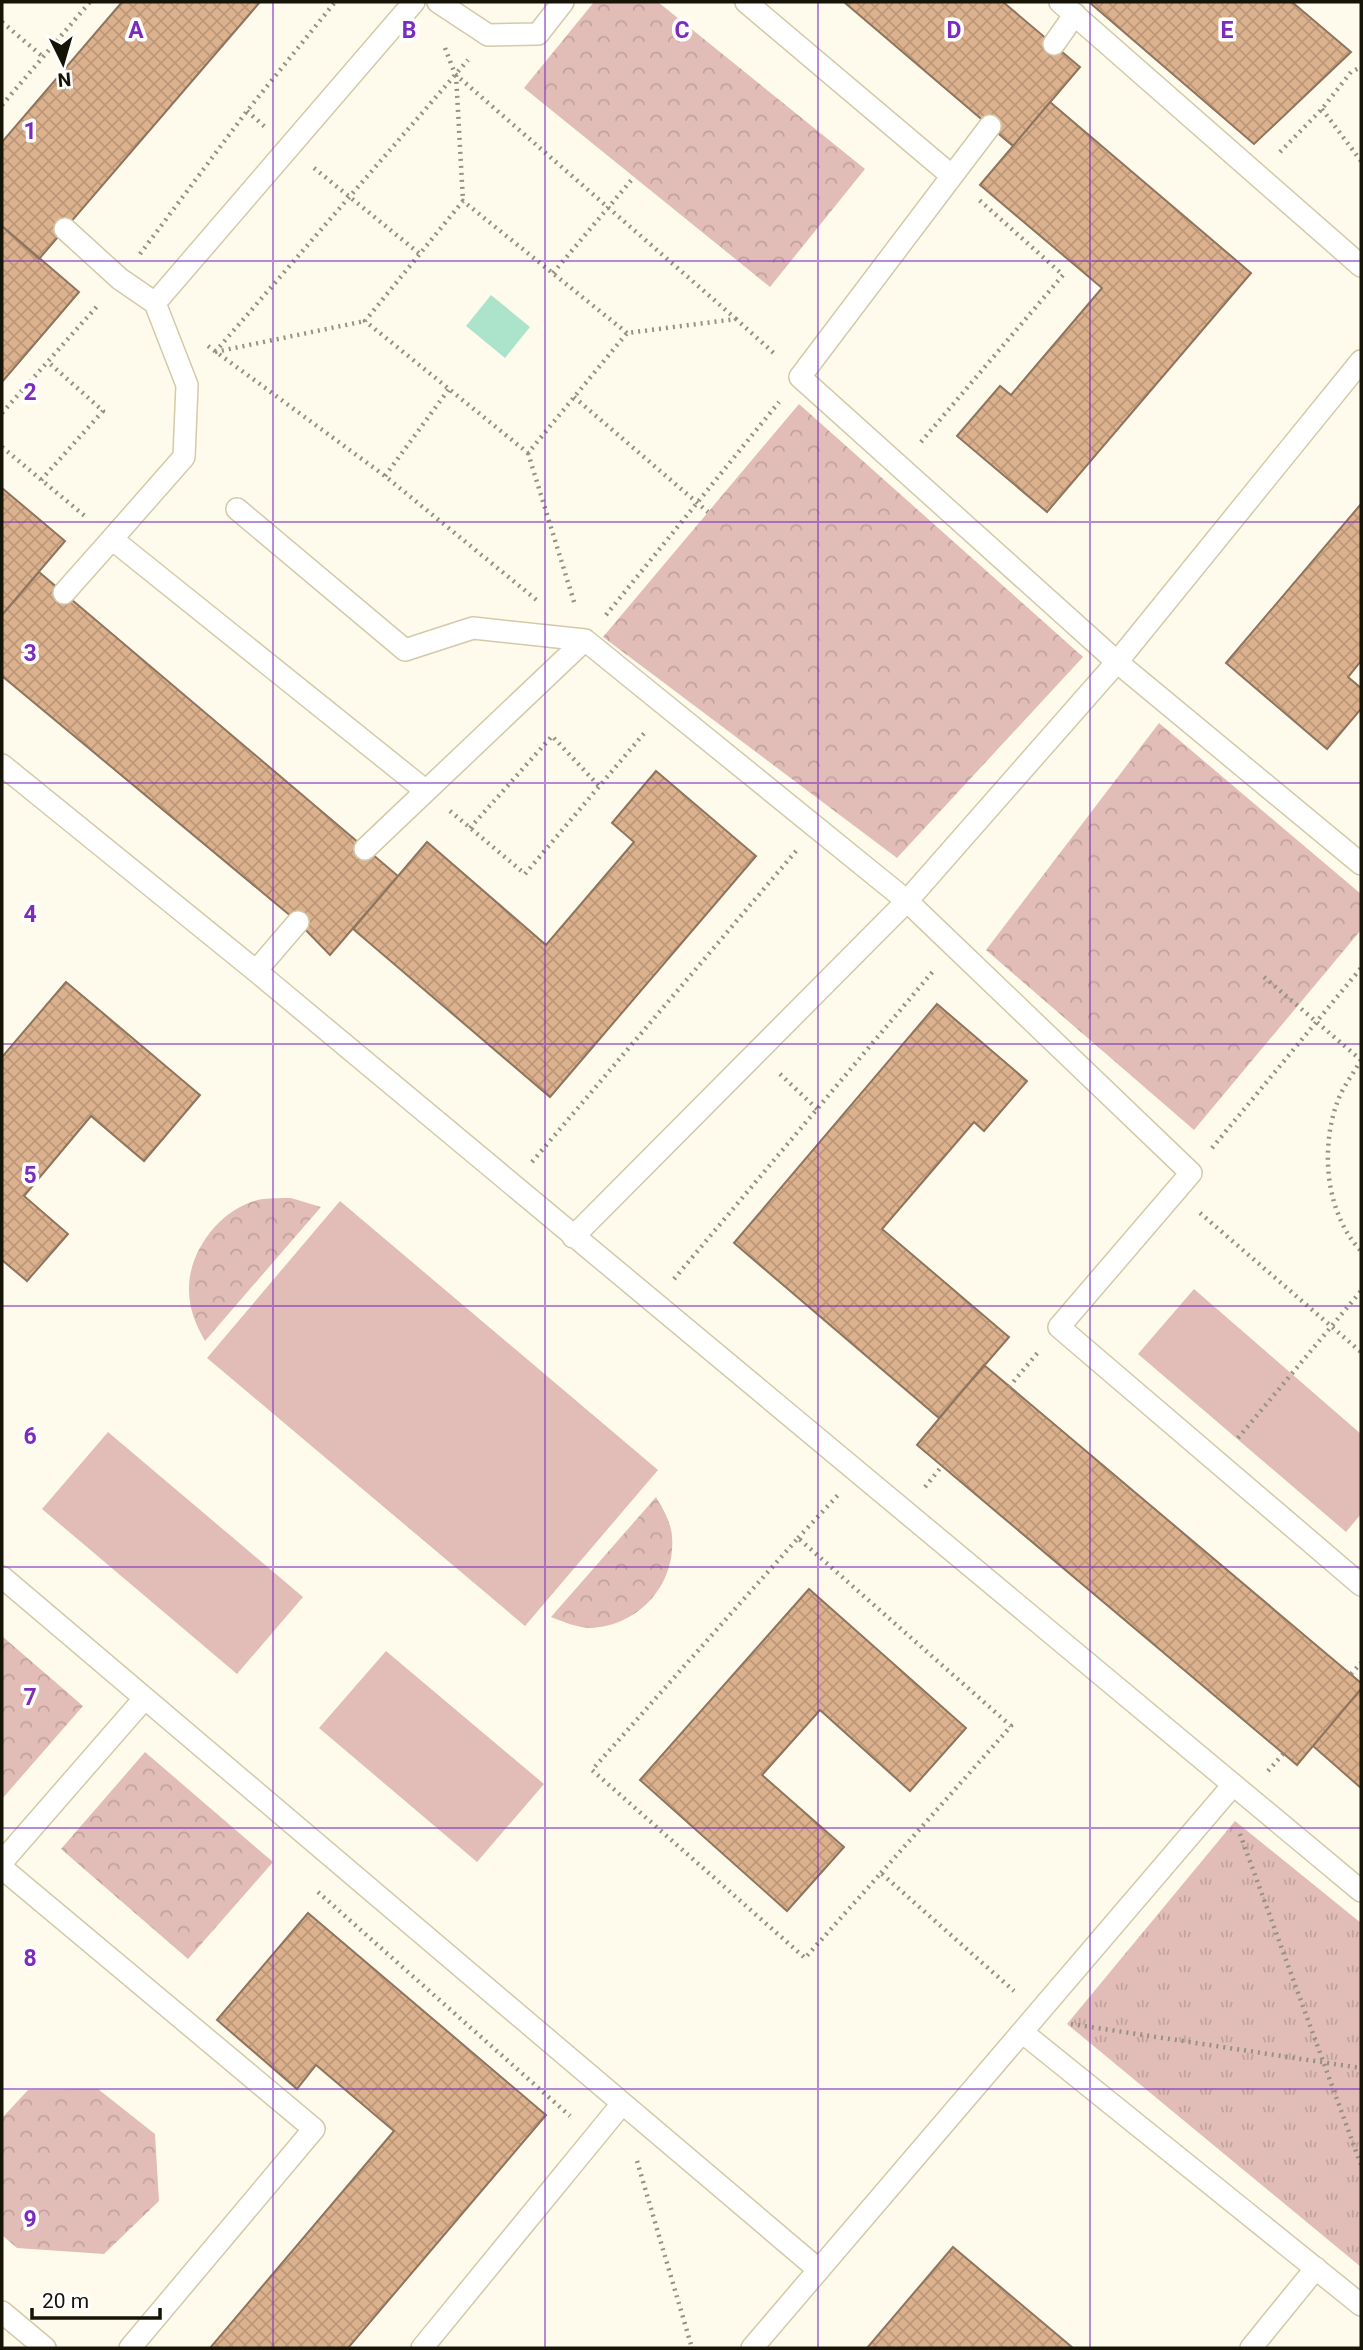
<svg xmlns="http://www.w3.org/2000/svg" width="1363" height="2350" viewBox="0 0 1363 2350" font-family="Roboto,sans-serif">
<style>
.grass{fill:url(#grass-tufts)}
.forest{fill:url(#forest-crowns)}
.pitch{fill:#e2bdb7}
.water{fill:#abe4cb}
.building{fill:url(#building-cross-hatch);stroke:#8f745e;stroke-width:2}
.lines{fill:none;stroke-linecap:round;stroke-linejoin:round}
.lane-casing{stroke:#d2caa8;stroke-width:24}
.path{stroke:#959285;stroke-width:4.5;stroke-dasharray:2 5;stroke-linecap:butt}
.lane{stroke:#fff;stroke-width:21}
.grid{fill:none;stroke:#7b2cbf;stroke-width:2;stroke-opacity:0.55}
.grid-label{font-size:23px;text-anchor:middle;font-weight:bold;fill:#7b2cbf;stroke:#fff;stroke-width:7;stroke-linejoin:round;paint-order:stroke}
</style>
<defs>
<pattern id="grass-tufts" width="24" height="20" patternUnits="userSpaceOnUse" patternTransform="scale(1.75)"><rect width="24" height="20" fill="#e2bdb7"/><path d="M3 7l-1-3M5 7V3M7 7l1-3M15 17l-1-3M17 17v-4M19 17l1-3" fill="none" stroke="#c1a29c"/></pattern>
<pattern id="forest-crowns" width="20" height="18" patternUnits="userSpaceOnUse" patternTransform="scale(1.75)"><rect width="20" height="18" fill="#e2bdb7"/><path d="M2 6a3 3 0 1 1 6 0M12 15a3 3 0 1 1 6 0" fill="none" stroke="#c1a29c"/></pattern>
<pattern id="building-cross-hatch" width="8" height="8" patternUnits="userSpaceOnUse" patternTransform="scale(1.75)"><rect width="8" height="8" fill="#dcb28e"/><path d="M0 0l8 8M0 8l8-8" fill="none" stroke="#bc9879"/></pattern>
</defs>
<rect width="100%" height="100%" fill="#fefbed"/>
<path class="grass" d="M1235 1821 1361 1923V2267L1067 2024Z"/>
<path class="forest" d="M594 2H658L865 169 770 287 524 88Z
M799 404 1083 657 897 858 603 637Z
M1159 723 1361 894V930L1194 1130 986 950Z
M291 1198 321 1207 205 1341C196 1325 189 1309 189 1290 188 1250 223 1205 263 1199 272 1198 282 1198 291 1198Z
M656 1497C663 1509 671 1522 672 1536 676 1584 640 1625 592 1628 578 1628 564 1622 551 1617Z
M2 1636 83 1706 2 1799Z
M145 1752 273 1862 188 1959 61 1849Z
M98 2089 155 2134 159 2201 104 2254 17 2248 2 2235V2118L28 2090Z"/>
<path class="pitch" d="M340 1201 658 1470 525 1626 207 1358Z
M1194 1289 1361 1434V1514L1346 1532 1138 1354Z
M108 1432 303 1597 237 1674 42 1509Z
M386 1651 544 1784 477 1862 319 1728Z"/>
<path class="water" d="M491 295 530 327 505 358 466 326Z"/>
<path class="building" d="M122 2H260L39 259 2 226V142Z
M844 2H1003L1080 67 1013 146Z
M1089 2H1292L1351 52 1254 144Z
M1050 102 1251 273 1047 512 957 436 1000 386 1011 395 1102 288 980 185Z
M2 226 79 292 2 382Z
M2 488 65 541 2 615Z
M1361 504V661L1348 677 1361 688V709L1327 749 1226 663Z
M39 572 398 876 330 955 298 922 2 676V615Z
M656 771 756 856 550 1097 353 929 427 842 546 945 634 842 612 823Z
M66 982 200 1095 144 1161 91 1116 24 1196 68 1234 27 1281 2 1260V1057Z
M937 1004 1027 1081 984 1131 974 1122 882 1229 1009 1337 939 1418 734 1243Z
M984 1365 1361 1683V1689L1297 1765 917 1445Z
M809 1589 966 1728 910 1791 820 1710 762 1775 844 1847 787 1911 640 1780Z
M1361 1689V1788L1313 1746Z
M308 1913 546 2115 348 2348H210L394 2131 316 2065 297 2089 217 2020Z
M953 2247 1073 2348H867Z"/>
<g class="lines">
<defs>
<path id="lane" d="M414 2 155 303 187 385 184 457 112 539 426 791 585 640 907 901 1191 1173 1059 1327 1361 1585
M438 2 488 35 538 34 563 2
M746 2 952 176 800 377 1117 662 1361 864
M1060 2 1361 266
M1054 44 1075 14
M952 176 990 126
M65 229 120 279 155 303
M237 509 405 650 473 628 585 640
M64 593 112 539
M2 765 256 971 1361 1891
M365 849 426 791
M256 971 298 922
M573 1237 907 901 1117 662 1361 361
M2 1577 819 2270
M2 1862 144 1699
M2 1868 314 2129 130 2348
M1022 2032 1361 2305
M2 2312 45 2348
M422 2348 621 2105
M752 2348 1233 1785
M1251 2348 1316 2268"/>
</defs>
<use href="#lane" class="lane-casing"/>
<path class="path" d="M2 22 43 57
M445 48 455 74 736 319
M456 75 463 201
M2 105 90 2
M1322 109 1361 161
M247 111 265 127
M1280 152 1322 109 1351 72 1361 67
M314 168 420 254
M140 254 247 111 335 2
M553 273 634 177
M627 333 463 201 365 321 528 453 627 333 736 319 777 356
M208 346 385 476 539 602
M215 352 468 60
M215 352 365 321
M574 397 708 512
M2 413 99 304
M921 442 1063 275 977 198
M2 447 87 518
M528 453 575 605
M385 476 449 389
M41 480 103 411 47 361
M606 615 779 402
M450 811 525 874 646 731
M470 828 552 736 599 786
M1264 977 1361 1060
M1361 1060C1353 1074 1342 1088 1337 1103 1320 1150 1326 1214 1361 1251
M780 1074 817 1109
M1212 1148 1361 968
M532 1162 796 851
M1200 1213 1361 1352
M674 1279 934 970
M1009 1387 1039 1351
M1238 1438 1361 1291
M925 1487 942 1466
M798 1538 838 1495
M1351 1674 1361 1663
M1268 1771 1284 1753
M1240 1834 1361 2165
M881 1873 1011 1726 798 1538 592 1770 805 1958 881 1873 1014 1991
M318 1892 570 2116
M1071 2024 1361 2068
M637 2161 692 2348"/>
<use href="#lane" class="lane"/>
</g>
<path class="grid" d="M273 2V2348M545 2V2348M818 2V2348M1090 2V2348M2 261H1361M2 522H1361M2 783H1361M2 1044H1361M2 1306H1361M2 1567H1361M2 1828H1361M2 2089H1361"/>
<g class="grid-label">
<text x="136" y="38">A</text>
<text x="409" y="38">B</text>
<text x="682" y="38">C</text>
<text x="954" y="38">D</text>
<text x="1227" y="38">E</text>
<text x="30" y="139">1</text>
<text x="30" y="400">2</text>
<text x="30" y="661">3</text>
<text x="30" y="922">4</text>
<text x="30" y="1183">5</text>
<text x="30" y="1444">6</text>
<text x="30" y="1705">7</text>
<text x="30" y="1966">8</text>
<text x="30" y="2227">9</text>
</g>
<rect width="1363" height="2350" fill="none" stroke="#161407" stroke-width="7"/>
<g transform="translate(63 63) rotate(175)" stroke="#ffffff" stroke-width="5" paint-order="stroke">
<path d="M0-5L12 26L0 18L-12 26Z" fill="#161407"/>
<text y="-10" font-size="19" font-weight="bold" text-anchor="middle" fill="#161407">N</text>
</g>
<path d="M32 2308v10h128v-10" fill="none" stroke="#161407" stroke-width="3.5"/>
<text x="42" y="2308" font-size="21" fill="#161407" stroke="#ffffff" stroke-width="5" paint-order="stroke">20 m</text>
</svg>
